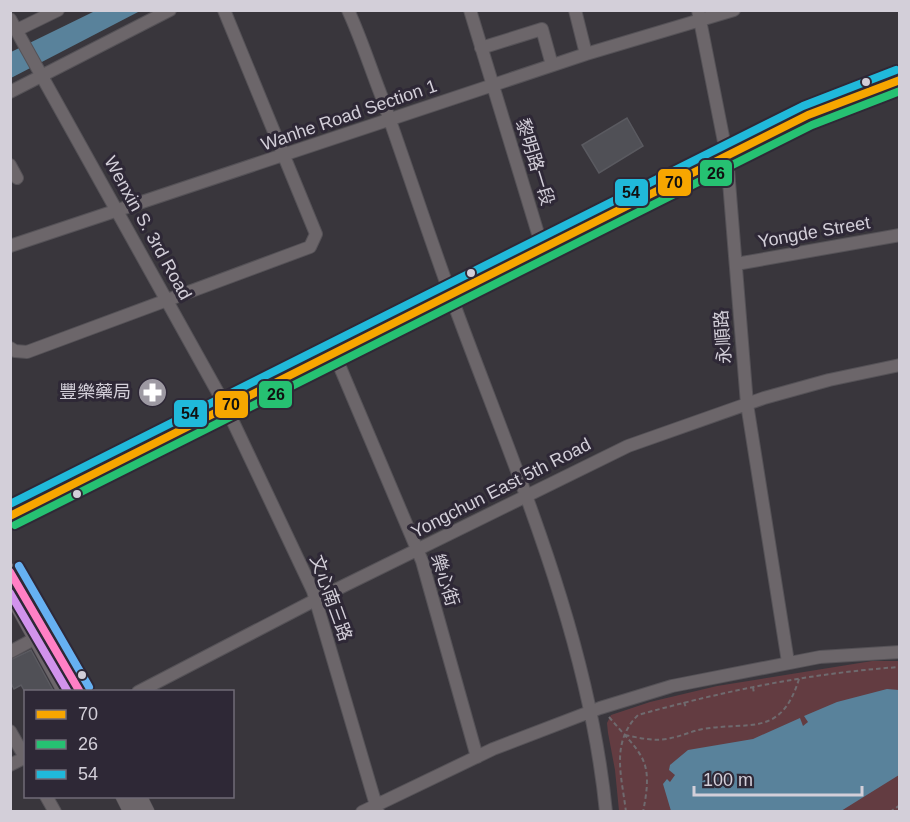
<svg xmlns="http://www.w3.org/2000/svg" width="910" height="822" viewBox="0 0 910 822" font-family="Helvetica,'Noto Sans TC',sans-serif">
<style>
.green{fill:#633c41}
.water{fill:#59829b}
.building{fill:#505056;stroke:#5a5a60;stroke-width:1.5}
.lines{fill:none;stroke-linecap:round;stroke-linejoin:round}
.minor-casing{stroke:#555257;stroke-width:14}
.tertiary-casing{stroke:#555257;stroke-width:16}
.secondary-casing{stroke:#555257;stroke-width:18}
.path{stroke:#6f6a6e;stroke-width:2;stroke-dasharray:4.5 3;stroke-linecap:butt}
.minor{stroke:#6c666a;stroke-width:12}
.tertiary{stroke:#6c666a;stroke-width:15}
.secondary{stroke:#787176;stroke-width:16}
.bus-1-casing{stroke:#2e2836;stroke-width:12}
.bus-2-casing{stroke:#2e2836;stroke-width:12}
.bus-3-casing{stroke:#2e2836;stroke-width:12}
.bus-4-casing{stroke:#2e2836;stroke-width:12}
.bus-5-casing{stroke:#2e2836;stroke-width:12}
.bus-6-casing{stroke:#2e2836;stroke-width:12}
.bus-1{stroke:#f7a600;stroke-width:8}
.bus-2{stroke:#26c172;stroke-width:8}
.bus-3{stroke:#20b9da;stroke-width:8}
.bus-4{stroke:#ff80c5;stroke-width:8}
.bus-5{stroke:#d193ec;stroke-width:8}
.bus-6{stroke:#66b1f2;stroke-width:8}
.bus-dot{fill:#d3cfd9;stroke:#2e2836;stroke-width:2}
.labels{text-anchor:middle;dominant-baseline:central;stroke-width:6;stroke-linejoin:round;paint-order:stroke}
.street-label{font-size:18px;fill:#d3cfd9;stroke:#2e2836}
.poi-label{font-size:18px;fill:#d3cfd9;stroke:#2e2836;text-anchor:end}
.line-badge{stroke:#2e2836;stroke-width:2}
.pale-badge-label{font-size:16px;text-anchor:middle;font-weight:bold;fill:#111}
</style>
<rect width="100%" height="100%" fill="#39363c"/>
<path class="green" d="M872 661H899V811H619L615 770 608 733 607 723 611 715 650 702 717 686Z"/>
<path class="water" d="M95 11H140L11 78V52Z
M887 689 899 690V775L841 811H671L663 784 667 779 670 782 675 775 669 770 670 765 688 750 753 739 800 718 803 726 808 722 804 716 837 702Z"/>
<path class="building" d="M627 118 643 146 599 173 582 145Z
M31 650 54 692H25L21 685 14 689 10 681V660Z"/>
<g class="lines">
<defs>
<path id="minor" d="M348 10C361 38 370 67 381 95 405 162 427 230 451 296 513 466 588 630 606 812
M470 10 543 250
M575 10 586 54
M698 10 727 157 747 404 788 662
M10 19 226 407 313 591 378 812
M17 30 58 10
M481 48 542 29 552 65
M10 92 170 10
M10 165 17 178
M10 246 586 54 734 10
M736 264 900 235
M10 348 15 351 27 352 310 247 316 234 224 10
M334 353 422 561 477 757
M10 652 36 638
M138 692 321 597 628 446 764 398 829 380 900 365
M10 731 26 759
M10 765 26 757
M46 796 55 812
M362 812 493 749 600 708 672 686 820 657 900 652"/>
<path id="tertiary" d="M10 571 80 692
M10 592 65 692
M123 796 131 812
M139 796 147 812"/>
<path id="secondary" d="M10 516 808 115 900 80"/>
</defs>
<use href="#minor" class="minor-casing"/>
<use href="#tertiary" class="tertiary-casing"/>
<use href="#secondary" class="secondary-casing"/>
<path class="path" d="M753 687 754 694
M684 702 686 708
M609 717C642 756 654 758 643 812
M625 735C640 738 656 742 671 738 682 736 692 731 703 729 749 721 781 738 799 679
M626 812C622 777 610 743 638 715 724 691 810 673 900 667
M890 812 900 805"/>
<use href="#minor" class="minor"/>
<use href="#tertiary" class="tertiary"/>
<use href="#secondary" class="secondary"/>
<defs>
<path id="bus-1" d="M10 516 808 115 900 80"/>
<path id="bus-2" d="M15 525 812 125 900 91"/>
<path id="bus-3" d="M10 504 803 106 896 70"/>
<path id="bus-4" d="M10 572 80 692"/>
<path id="bus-5" d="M10 593 68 692"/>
<path id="bus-6" d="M19 566 89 687"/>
</defs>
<use href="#bus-1" class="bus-1-casing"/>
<use href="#bus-2" class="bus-2-casing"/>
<use href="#bus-3" class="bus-3-casing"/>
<use href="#bus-4" class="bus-4-casing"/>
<use href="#bus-5" class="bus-5-casing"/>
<use href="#bus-6" class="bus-6-casing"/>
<use href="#bus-1" class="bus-1"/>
<use href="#bus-2" class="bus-2"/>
<use href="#bus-3" class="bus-3"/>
<use href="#bus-4" class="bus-4"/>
<use href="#bus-5" class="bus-5"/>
<use href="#bus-6" class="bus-6"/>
</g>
<defs>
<symbol id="pharmacy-disc" viewBox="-11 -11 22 22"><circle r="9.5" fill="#9d99a2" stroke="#2e2836"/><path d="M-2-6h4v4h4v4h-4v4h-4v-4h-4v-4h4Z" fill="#fff"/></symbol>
</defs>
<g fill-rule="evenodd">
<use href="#pharmacy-disc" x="136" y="376" width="33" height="33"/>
</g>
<g class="bus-dot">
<circle cx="866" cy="82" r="5"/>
<circle cx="471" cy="273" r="5"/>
<circle cx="77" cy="494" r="5"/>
<circle cx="82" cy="675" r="5"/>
</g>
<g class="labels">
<g class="street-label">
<text transform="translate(349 115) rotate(-19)">Wanhe Road Section 1</text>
<text transform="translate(535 162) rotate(73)">黎明路一段</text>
<text transform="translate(148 228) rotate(61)">Wenxin S. 3rd Road</text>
<text transform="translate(814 232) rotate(-10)">Yongde Street</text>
<text transform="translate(723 337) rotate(-94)">永順路</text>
<text transform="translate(501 488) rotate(-27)">Yongchun East 5th Road</text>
<text transform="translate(445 580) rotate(73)">樂心街</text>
<text transform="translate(331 598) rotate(70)">文心南三路</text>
</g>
<g class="poi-label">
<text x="131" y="392">豐樂藥局</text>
</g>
</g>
<g class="line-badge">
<rect x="699" y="159" width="34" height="28" rx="6" fill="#26c172"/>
<rect x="657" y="168" width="35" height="29" rx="6" fill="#f7a600"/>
<rect x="614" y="178" width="35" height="29" rx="6" fill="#20b9da"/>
<rect x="258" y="380" width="35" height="29" rx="6" fill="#26c172"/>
<rect x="214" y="390" width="35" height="29" rx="6" fill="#f7a600"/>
<rect x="173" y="399" width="35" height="29" rx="6" fill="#20b9da"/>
</g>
<g class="pale-badge-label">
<text x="716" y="179">26</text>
<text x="674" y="188">70</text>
<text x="631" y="198">54</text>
<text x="276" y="400">26</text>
<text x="231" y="410">70</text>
<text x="190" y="419">54</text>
</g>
<rect width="910" height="822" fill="none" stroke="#d3cfd9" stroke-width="24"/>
<rect x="24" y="690" width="210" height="108" fill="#2e2836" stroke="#706b77" stroke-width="1.5"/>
<rect x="36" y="710" width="30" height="9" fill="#f7a600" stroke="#706b77" stroke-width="1.5"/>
<text x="78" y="720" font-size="18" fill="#d3cfd9">70</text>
<rect x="36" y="740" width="30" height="9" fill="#26c172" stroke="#706b77" stroke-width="1.5"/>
<text x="78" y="750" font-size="18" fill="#d3cfd9">26</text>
<rect x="36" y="770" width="30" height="9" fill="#20b9da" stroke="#706b77" stroke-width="1.5"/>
<text x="78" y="780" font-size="18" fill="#d3cfd9">54</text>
<path d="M694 786v9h168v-9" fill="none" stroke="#d3cfd9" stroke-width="3"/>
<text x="703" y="786" font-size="18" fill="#d3cfd9" stroke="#2e2836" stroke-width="4.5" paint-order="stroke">100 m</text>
</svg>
